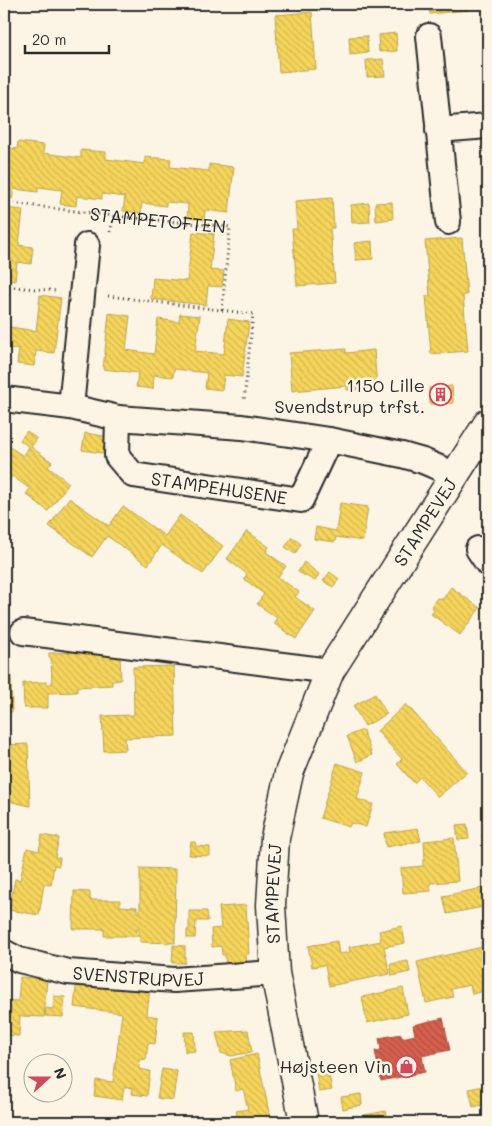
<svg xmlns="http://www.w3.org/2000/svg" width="492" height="1126" viewBox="0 0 492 1126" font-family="Mali,sans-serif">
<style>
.homes{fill:url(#homes-back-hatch);stroke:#b9a24d}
.shops{fill:url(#shops-back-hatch);stroke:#a35043}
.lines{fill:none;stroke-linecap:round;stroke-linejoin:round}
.minor-casing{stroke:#2b2b2b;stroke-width:28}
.tertiary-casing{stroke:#2b2b2b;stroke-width:31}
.path{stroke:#2b2b2b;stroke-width:3;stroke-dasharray:1 4;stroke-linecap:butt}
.minor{stroke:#fcf5e5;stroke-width:24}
.tertiary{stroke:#fcf5e5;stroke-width:28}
.labels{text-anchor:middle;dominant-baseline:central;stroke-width:5;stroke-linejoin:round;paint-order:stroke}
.street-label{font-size:18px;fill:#2b2b2b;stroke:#fcf5e5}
.poi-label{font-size:18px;fill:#2b2b2b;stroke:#fcf5e5;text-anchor:end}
</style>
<defs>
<pattern id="homes-back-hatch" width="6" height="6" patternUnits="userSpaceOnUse" patternTransform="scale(1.25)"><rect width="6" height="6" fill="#f6d55c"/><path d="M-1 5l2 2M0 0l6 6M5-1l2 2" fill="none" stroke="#d3b750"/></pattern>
<pattern id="shops-back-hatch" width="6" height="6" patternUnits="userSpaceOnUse" patternTransform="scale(1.25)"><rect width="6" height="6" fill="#d6604d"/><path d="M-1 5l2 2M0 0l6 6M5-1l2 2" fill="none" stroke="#ae4f40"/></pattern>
</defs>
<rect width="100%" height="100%" fill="#fcf5e5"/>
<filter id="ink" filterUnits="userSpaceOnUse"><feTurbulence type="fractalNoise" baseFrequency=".02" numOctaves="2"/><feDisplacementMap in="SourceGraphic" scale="10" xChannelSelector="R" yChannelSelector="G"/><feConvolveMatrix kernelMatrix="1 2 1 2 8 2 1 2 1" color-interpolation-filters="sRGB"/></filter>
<g filter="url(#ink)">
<path class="homes" d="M429 4H467L468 10 430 14Z
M312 12 316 69 279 72 275 15Z
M396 33 397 51 379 52 378 35Z
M367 36 368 53 350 55 349 37Z
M383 59 385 76 367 77 366 60Z
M18 142 44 145 43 153 81 158V150L106 152V159L145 164V157L171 159 170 167 209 171V164L234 167 229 213 205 210 204 220 187 218 188 204 166 202V206L142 203 141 213 123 211 125 197 102 194V199L77 196 76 206 60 204 62 190 38 187V192L14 189 12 199 4 198V147L17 149Z
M332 198 334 228H330L335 283 297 286 292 229H297L295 201Z
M392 202 393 219 376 221 375 203Z
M369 203 370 222 352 223 351 205Z
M4 208 23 210 19 245 33 247 31 264 17 262 15 281 4 279Z
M193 232 214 234 210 270 224 271 222 287 208 286 206 305 151 299 153 278 187 281Z
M462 238 467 295H463L468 351 431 354 426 296H430L425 241Z
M372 241 373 259 356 260 354 243Z
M40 295 61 298 54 353 36 351 34 366 17 364 19 349 4 348V326L36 331Z
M109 313 130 316 126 350 154 354 158 319 179 322 180 314 200 316 195 351 224 354 228 319 249 322 242 377 224 375 222 390 205 388 207 373 174 369 173 377 154 375 153 389 136 387 138 373 103 369Z
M346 349V353L374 350 377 388 347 390V386L292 391 289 353Z
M452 386 453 403 430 404 429 388Z
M27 431 37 439 31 447 52 462 48 467 69 483 48 511 26 494 30 489 12 476 4 486V443L23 456 29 447 20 440Z
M85 433 110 437 108 454 82 450Z
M69 498 109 526 123 506 165 536 180 515 223 546 203 574 162 545 148 565 107 536 92 557 49 526Z
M340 503 368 507 363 541 336 537 335 542 314 539 316 527 336 531Z
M247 531 269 547 266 552 286 566 278 577 299 592 295 597 315 611 296 639 273 623 277 618 257 604 264 594 244 579 247 574 227 559Z
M292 537 301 544 295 554 285 547Z
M304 562 319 574 315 581 298 572Z
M330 572 339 579 333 587 323 581Z
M451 587 480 608 460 635 431 614 434 611 432 605 437 598 443 599Z
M124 651 120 656 121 680 112 681V685L77 687V692L48 693V708H24L23 683 47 682V684H52L51 658H49V653Z
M174 666 176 736 125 738 126 750 104 751 102 716 134 715 133 667Z
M4 672H11L12 712 4 713Z
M375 694 387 714 365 726 353 706Z
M406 704 467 772 438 797 420 777 414 783 397 764 402 759 377 731Z
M363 730 372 755 357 762 347 736Z
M28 744 30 806 4 800V745Z
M337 763 365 772 357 799 373 804 366 827 351 823 349 827 320 818Z
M467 824 469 839 458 840 456 825Z
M418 828 421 841 386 847 384 833Z
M488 833V861L482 835Z
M42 835 59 838 55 857 60 858 59 866 54 865 51 885 44 884 39 915 9 910 15 879 20 880 27 848 39 851Z
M454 838 458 881 430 883 431 891 403 893 401 868 423 866V860H425L424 841Z
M191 842H195L196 846 210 847V856L189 855Z
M140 868 176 869 175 943 140 942 139 929H137V936H104V929H73L74 891 90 892V900H120V906L137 907V912H140Z
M488 887V906L447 914 443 896Z
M246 905 249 954H246L247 965 226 967 225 955H222L221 946 212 947 211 929 221 928 219 907Z
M189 911H207L208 921H196L195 938H187V930L189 929Z
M402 926 405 943 384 947 390 974 329 986 325 965 312 967 308 946 337 941 339 954 350 952 349 947 381 941 379 931Z
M488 940V990L472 994 470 985 451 989 453 997 426 1003 417 962 482 947 481 942Z
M173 945 185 946V963H172Z
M408 961 410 972 392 976 390 964Z
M20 977 47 979 44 1017 20 1016 19 1036 4 1035V1000L18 1001Z
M77 979 150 987 147 1015 158 1017 155 1044 148 1043 146 1060 140 1059 139 1069 150 1071 147 1096 132 1094 133 1088 124 1087 122 1100 94 1096 96 1080 113 1082 122 1013 74 1007Z
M403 988 408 1014 367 1023 362 997Z
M54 996 65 997 63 1017 45 1016 46 1008 53 1009Z
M248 1030 252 1052 231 1056 221 1053 216 1032Z
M184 1032H194L195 1051 185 1052Z
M257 1054 271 1122H239L236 1111 248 1109 243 1089 236 1091 230 1060Z
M162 1069 177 1071 173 1100 157 1098Z
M328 1070 332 1090 319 1092 316 1072Z
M483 1086 487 1104 473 1107 469 1089Z
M361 1094 362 1105 343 1109 341 1097Z
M386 1111 388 1122H344V1119Z"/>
<path class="shops" d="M443 1018 450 1050 422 1056 425 1072 381 1081 375 1051 381 1050 379 1038 401 1034 402 1038 415 1035 413 1025Z"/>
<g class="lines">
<defs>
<g id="minor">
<path d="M429 36 448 222"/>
<path d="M438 130 488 126"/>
<path d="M4 399 71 407 118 418 242 427 329 440 402 455 423 461 456 475"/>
<path d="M71 407 87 245"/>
<path id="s2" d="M118 418 117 456 133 475 301 500 329 440"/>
<path d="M478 549 488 564"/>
<path d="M23 632 330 671"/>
<path id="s3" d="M4 952 19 960 68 972 174 980 275 973"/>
</g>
<g id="tertiary">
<path id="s4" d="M304 1122 275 973 273 940 271 905 275 838 289 773 330 671 488 423"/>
</g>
</defs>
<use href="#minor" class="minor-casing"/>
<use href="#tertiary" class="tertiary-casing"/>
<g class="path">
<path id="s1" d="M4 202 114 216 230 227 222 310"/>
<path d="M110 232 114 216"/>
<path d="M4 286 57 291"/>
<path d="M108 296 253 314 244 401"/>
</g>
<use href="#minor" class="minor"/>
<use href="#tertiary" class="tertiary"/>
</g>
</g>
<defs>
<symbol id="building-ring" viewBox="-11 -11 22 22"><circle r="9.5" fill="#fcf5e5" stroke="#d1495b" stroke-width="1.5"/><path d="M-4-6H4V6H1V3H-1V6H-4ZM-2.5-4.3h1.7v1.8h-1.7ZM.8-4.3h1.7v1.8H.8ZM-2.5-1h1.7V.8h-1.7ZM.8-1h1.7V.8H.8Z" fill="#d1495b"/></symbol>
<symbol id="shop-ring" viewBox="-11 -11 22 22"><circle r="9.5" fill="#fcf5e5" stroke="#d1495b" stroke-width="1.5"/><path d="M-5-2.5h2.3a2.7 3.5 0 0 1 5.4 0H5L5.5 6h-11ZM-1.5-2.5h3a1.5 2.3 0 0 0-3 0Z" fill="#d1495b"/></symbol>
</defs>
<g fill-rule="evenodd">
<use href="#building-ring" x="428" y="382" width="25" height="25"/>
<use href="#shop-ring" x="394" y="1054" width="25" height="25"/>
</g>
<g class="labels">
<g class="street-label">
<text stroke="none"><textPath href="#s1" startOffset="155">STAMPETOFTEN</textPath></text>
<text stroke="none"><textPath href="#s2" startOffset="150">STAMPEHUSENE</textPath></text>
<text stroke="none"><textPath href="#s4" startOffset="640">STAMPEVEJ</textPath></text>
<text stroke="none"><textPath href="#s4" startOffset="231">STAMPEVEJ</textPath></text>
<text stroke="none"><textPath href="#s3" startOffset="138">SVENSTRUPVEJ</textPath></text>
</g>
<g class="poi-label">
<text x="425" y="385">1150 Lille<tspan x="425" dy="21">Svendstrup trfst.</tspan></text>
<text x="391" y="1066">Højsteen Vin</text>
</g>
</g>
<rect width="492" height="1126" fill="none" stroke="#fcf5e5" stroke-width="20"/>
<rect x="10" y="10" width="472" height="1106" fill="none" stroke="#2b2b2b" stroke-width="2" filter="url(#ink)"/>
<g transform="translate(48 1078) rotate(69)"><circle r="24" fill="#fcf5e5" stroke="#a8a49b"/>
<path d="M0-4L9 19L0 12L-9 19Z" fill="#d1495b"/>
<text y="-8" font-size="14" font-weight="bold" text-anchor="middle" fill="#2b2b2b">N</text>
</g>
<path d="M25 45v8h84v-8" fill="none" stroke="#2b2b2b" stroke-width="2.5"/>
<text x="32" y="45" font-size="15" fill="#2b2b2b" stroke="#fcf5e5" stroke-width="4" paint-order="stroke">20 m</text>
</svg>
